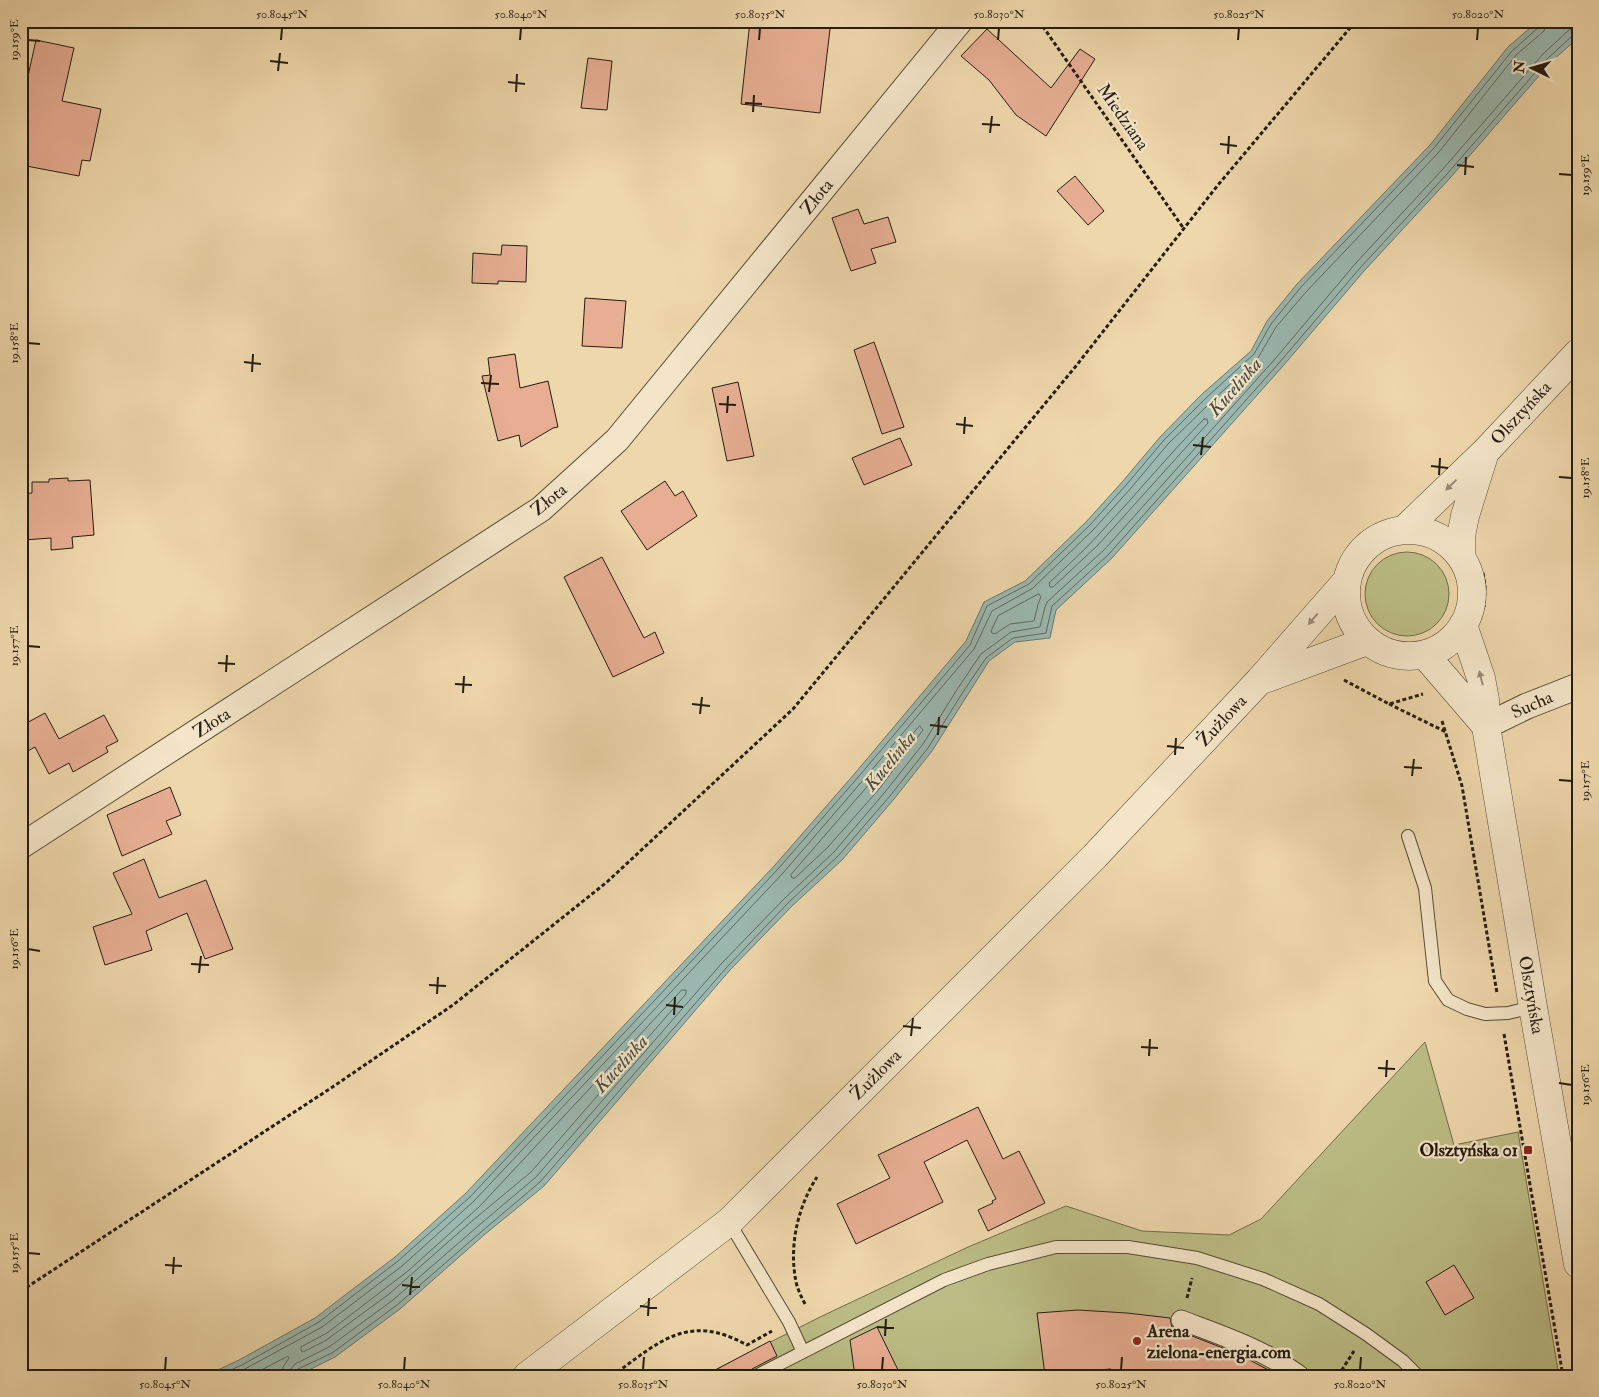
<svg xmlns="http://www.w3.org/2000/svg" width="1599" height="1397" viewBox="0 0 1599 1397" font-family="'IM FELL Double Pica',serif">
<style>
.green{fill:#bcbd86;stroke:#706c4c}
.water{fill:#9bb8b0;stroke:#6c7a71}
.lines{fill:none;stroke-linecap:round;stroke-linejoin:round}
.shore{stroke:#606a61;stroke-width:1}
.building{fill:#e7ae93;stroke:#251c12}
.service-casing{stroke:#574b38;stroke-width:14}
.pedestrian-casing{stroke:#574b38;stroke-width:21}
.minor-casing{stroke:#574b38;stroke-width:27}
.tertiary-casing{stroke:#574b38;stroke-width:29}
.path{stroke:#251c12;stroke-width:3;stroke-dasharray:4 2.5;stroke-linecap:butt}
.service{stroke:#f4e5c8;stroke-width:12}
.pedestrian{stroke:#f4e5c8;stroke-width:19}
.minor{stroke:#f4e5c8;stroke-width:25}
.tertiary{stroke:#f4e5c8;stroke-width:28}
.oneway{fill:#978b76}
.ticks{fill:none;stroke:#251c12;stroke-width:2}
.poi-dot{fill:#8f2418;stroke:#f4e5c8;stroke-width:2}
.labels{text-anchor:middle;dominant-baseline:central;stroke-width:4.5;stroke-linejoin:round;paint-order:stroke}
.street-label{font-size:18px;fill:#251c12;stroke:#f4e5c8}
.poi-label{font-size:18px;font-weight:bold;fill:#251c12;stroke:#f4e5c8;text-anchor:end}
.water-label{font-size:19px;font-style:italic;fill:#484b41;stroke:#f4e5c8}
.neatline{fill:none;stroke:#251c12;stroke-width:2}
.ticks-label{font-size:12px;text-anchor:middle;fill:#251c12}
</style>
<rect width="100%" height="100%" fill="#eed7ab"/>
<filter id="stains"><feTurbulence type="fractalNoise" baseFrequency=".004" numOctaves="4"/><feColorMatrix values="0 0 0 0 .2 0 0 0 0 .09 0 0 0 0 .02 0 0 0 .5 -.17"/></filter>
<radialGradient id="worn" r=".72"><stop offset=".6" stop-color="#630" stop-opacity="0"/><stop offset="1" stop-color="#630" stop-opacity=".3"/></radialGradient>
<path class="green" d="M1365 594a42 42 0 1 1 84 0a42 42 0 1 1-84 0Z
M1425 1042 1454 1145 1518 1132 1559 1376H703L820 1317 968 1247 1066 1206 1142 1231 1229 1235 1261 1219Z"/>
<path class="water" d="M1538 21H1578V38L1551 62 1451 177 1364 271 1283 366 1112 558 1056 610 1050 638 1015 642 989 661 932 751 894 799 842 860 792 906 730 970 544 1186 484 1235 400 1309 335 1357 297 1376H205L239 1360 315 1318 395 1257 466 1193 775 865 856 772 966 641 984 602 1025 581 1086 522 1123 481 1160 437 1202 394 1251 351 1267 321 1297 284 1430 145 1508 47Z"/>
<g class="lines">
<path class="shore" d="M1204 419H1207L1208 423 1098 545 1053 587H1050L1049 583C1067 566 1085 550 1101 532 1136 495 1168 455 1204 419Z
M1039 594 1041 597 1038 604 1034 621 1010 624 995 634 992 633 991 631 998 616Z
M920 726 923 730 880 788 828 847 795 878H792L791 875Z
M682 990H686V994L531 1172 472 1221 389 1294 325 1341 303 1352 301 1351V1347L327 1333 408 1271 479 1207Z
M217 1376 242 1365 319 1322 398 1261 470 1197 778 869 860 775 970 645 987 606 1029 584 1090 525 1127 484 1164 440 1206 398 1254 354 1271 324 1301 287 1434 148 1512 51 1539 27 1540 21
M232 1376 322 1327 402 1266 474 1201 783 873 864 779 974 649 992 611 1033 588 1094 529 1131 488 1168 444 1210 403 1258 358 1276 327 1306 292 1439 152 1516 55 1544 31 1547 21
M250 1376 288 1356 289 1358 283 1367 282 1376
M290 1376 291 1369 295 1364 329 1347 393 1300 477 1227 536 1177 722 963 785 898 834 852 885 792 923 744 958 688 981 654 1011 632 1040 627 1045 607 1047 602 1104 550 1275 359 1355 264 1442 170 1543 54 1569 30 1578 28
M296 1376 298 1369 332 1353 397 1305 481 1232 540 1182 727 967 789 902 838 856 890 796 928 748 963 692 986 658 1013 638 1046 633 1052 606 1108 555 1279 363 1360 268 1447 174 1547 59 1572 36 1578 34"/>
</g>
<path class="building" d="M750 21H831L820 113 741 104Z
M987 29 1051 88 1080 49 1095 59 1046 136 1016 115 989 80 961 56Z
M36 40 74 48 62 101 101 109 90 161 82 160 79 176 21 165V74L28 76Z
M588 58 612 61 607 110 581 108Z
M1075 176 1104 211 1088 225 1057 191Z
M858 209 864 224 888 217 896 242 871 249 876 263 851 271 832 218Z
M502 245 527 246 526 282 498 281V284L472 283 473 253 501 255Z
M585 298 626 301 622 348 582 346Z
M874 342 904 427 882 434 854 350Z
M515 354 520 388 548 381 558 427 553 428 521 447 519 435 498 441 482 376 490 375 488 358Z
M738 382 754 456 727 461 712 388Z
M900 438 912 465 864 485 852 458Z
M68 478V481L90 480 94 535 72 537 73 548 51 550V538L24 540 21 494 32 493V482H49V479Z
M665 481 675 496 683 491 697 516 647 550 621 511Z
M602 557 644 638 655 632 664 653 613 677 564 577Z
M45 713 59 739 104 715 118 741 106 747 108 752 73 772 69 763 49 774 35 747 21 755V726Z
M170 787 181 815 166 821 172 834 122 856 107 815Z
M144 859 159 898 206 880 233 949 205 959 187 913 146 931 152 950 105 965 93 927 132 914 113 873Z
M978 1107 1003 1159 1019 1151 1045 1203 988 1231 978 1210 993 1203 992 1201 996 1199 967 1140 924 1162 943 1202 856 1244 837 1204 890 1178 878 1155Z
M1454 1265 1474 1298 1445 1315 1426 1282Z
M1078 1310 1127 1313 1170 1318 1172 1327 1177 1330 1238 1354 1280 1376H1139L1110 1369 1045 1375 1037 1313Z
M877 1327 901 1376H855L850 1340Z
M770 1341 777 1356 752 1369 748 1376H704Z"/>
<g class="lines">
<defs>
<path id="service" d="M1408 836 1425 888 1435 981 1448 1000 1467 1009 1485 1014 1508 1013 1533 1007
M729 1222 789 1322 803 1352
M756 1376 944 1280 988 1264 1056 1247H1128L1197 1258 1263 1279 1319 1304 1366 1334 1403 1361 1418 1376"/>
<path id="pedestrian" d="M1181 1320C1223 1336 1263 1349 1300 1376"/>
<path id="minor" d="M1486 726 1527 706 1578 686
M21 846 541 509 617 440 960 21"/>
<path id="tertiary" d="M1405 529 1486 451 1578 353
M1346 593a63 63 0 1 1 126 0a63 63 0 1 1-126 0Z
M1461 555V536L1465 516 1484 455
M1463 625 1481 678 1485 700 1486 726 1533 1007 1578 1264
M1425 655 1486 726
M1262 680 1367 641
M527 1376 729 1222 1095 856 1260 680 1345 583"/>
</defs>
<use href="#service" class="service-casing"/>
<use href="#pedestrian" class="pedestrian-casing"/>
<use href="#minor" class="minor-casing"/>
<use href="#tertiary" class="tertiary-casing"/>
<path class="path" d="M1039 21 1184 229
M1483 573 1485 586 1484 607
M1344 680 1389 704 1423 694
M1389 704 1446 732
M1442 721 1462 786 1497 993
M1504 1034 1563 1376
M21 1291 331 1088 453 1005 607 882 793 709 1076 366 1218 185 1350 28 1357 21
M1187 1298 1192 1278
M805 1304C802 1298 799 1292 797 1286 788 1249 797 1208 817 1177
M612 1376C659 1342 688 1312 747 1345L772 1331
M1338 1376 1354 1351"/>
<use href="#service" class="service"/>
<use href="#pedestrian" class="pedestrian"/>
<use href="#minor" class="minor"/>
<use href="#tertiary" class="tertiary"/>
</g>
<defs><path id="oneway-solid" d="M-6-.8H1V-3.2L6.5 0L1 3.2V.8H-6Z" transform="scale(1.25)"/></defs>
<g class="oneway">
<use href="#oneway-solid" transform="translate(1451 485) rotate(136)"/>
<use href="#oneway-solid" transform="translate(1313 619) rotate(131)"/>
<use href="#oneway-solid" transform="translate(1481 678) rotate(-104)"/>
</g>
<path class="ticks" d="M28 40 40 41M281 40 282 28M520 40 521 28M759 40 760 28M998 40 999 28M1238 40 1239 28M1477 40 1478 28M270 61 288 63M278 71 280 53M508 82 525 84M516 92 517 74M745 103 762 104M753 112 754 95M982 124 1000 125M990 133 992 116M1220 144 1237 146M1228 154 1229 136M1457 165 1474 167M1559 174 1572 175M1465 175 1466 157M28 343 40 344M244 362 261 364M252 372 253 354M481 383 499 384M489 392 491 375M719 404 736 405M727 413 728 396M956 424 973 426M964 434 965 417M1193 445 1211 447M1201 455 1203 437M1431 466 1448 468M1439 475 1440 458M1559 477 1572 478M28 646 40 647M218 663 235 664M226 672 227 655M455 684 472 685M463 693 464 676M692 704 710 706M700 714 702 697M930 725 947 727M938 735 939 717M1167 746 1184 748M1175 755 1176 738M1404 767 1422 768M1412 776 1414 759M1559 780 1572 781M28 949 40 951M191 964 209 965M199 973 201 956M429 985 446 986M437 994 438 977M666 1005 683 1007M674 1015 675 997M903 1026 921 1028M911 1036 913 1018M1141 1047 1158 1048M1149 1056 1150 1039M1378 1068 1395 1069M1386 1077 1387 1060M1559 1083 1572 1085M28 1253 40 1254M165 1265 182 1266M173 1274 174 1257M402 1285 420 1287M410 1295 412 1277M640 1306 657 1308M648 1316 649 1298M877 1327 894 1328M885 1336 886 1319M165 1370 166 1357M404 1370 405 1357M643 1370 644 1357M882 1370 883 1357M1121 1370 1122 1357M1360 1370 1361 1357"/>
<g class="poi-dot">
<rect x="1523" y="1145" width="10" height="10" rx="2.5"/>
<circle cx="1137" cy="1341" r="5"/>
</g>
<g class="labels">
<g class="street-label">
<text transform="translate(1123 117) rotate(55)">Miedziana</text>
<text transform="translate(817 197) rotate(-51)">Złota</text>
<text transform="translate(1521 413) rotate(-47)">Olsztyńska</text>
<text transform="translate(549 500) rotate(-39)">Złota</text>
<text transform="translate(1532 705) rotate(-24)">Sucha</text>
<text transform="translate(1222 721) rotate(-47)">Żużlowa</text>
<text transform="translate(212 723) rotate(-33)">Złota</text>
<text transform="translate(1531 995) rotate(80)">Olsztyńska</text>
<text transform="translate(876 1075) rotate(-45)">Żużlowa</text>
</g>
<g class="poi-label">
<text x="1518" y="1150">Olsztyńska 01</text>
<text x="1147" y="1331" text-anchor="start">Arena<tspan x="1147" dy="21">zielona-energia.com</tspan></text>
</g>
<g class="water-label">
<text transform="translate(1235 387) rotate(-49)">Kucelinka</text>
<text transform="translate(890 761) rotate(-51)">Kucelinka</text>
<text transform="translate(621 1064) rotate(-48)">Kucelinka</text>
</g>
</g>
<rect width="1599" height="1397" fill="none" stroke="#eed7ab" stroke-width="55"/>
<g transform="translate(1532 68) rotate(275)" stroke="#f4e5c8" stroke-width="4" paint-order="stroke">
<path d="M0-4L9 19L0 12L-9 19Z" fill="#251c12"/>
<text y="-8" font-size="14" font-weight="bold" text-anchor="middle" fill="#251c12">N</text>
</g>
<rect x="28" y="28" width="1544" height="1342" class="neatline"/>
<g class="ticks-label">
<text x="282" y="18">50.8045°N</text>
<text x="521" y="18">50.8040°N</text>
<text x="760" y="18">50.8035°N</text>
<text x="999" y="18">50.8030°N</text>
<text x="1239" y="18">50.8025°N</text>
<text x="1478" y="18">50.8020°N</text>
<text transform="translate(14 40) rotate(-90)" y="4">19.159°E</text>
<text transform="translate(1585 175) rotate(-90)" y="4">19.159°E</text>
<text transform="translate(14 343) rotate(-90)" y="4">19.158°E</text>
<text transform="translate(1585 478) rotate(-90)" y="4">19.158°E</text>
<text transform="translate(14 646) rotate(-90)" y="4">19.157°E</text>
<text transform="translate(1585 781) rotate(-90)" y="4">19.157°E</text>
<text transform="translate(14 949) rotate(-90)" y="4">19.156°E</text>
<text transform="translate(1585 1085) rotate(-90)" y="4">19.156°E</text>
<text transform="translate(14 1253) rotate(-90)" y="4">19.155°E</text>
<text x="165" y="1388">50.8045°N</text>
<text x="404" y="1388">50.8040°N</text>
<text x="643" y="1388">50.8035°N</text>
<text x="882" y="1388">50.8030°N</text>
<text x="1121" y="1388">50.8025°N</text>
<text x="1360" y="1388">50.8020°N</text>
</g>
<rect width="100%" height="100%" filter="url(#stains)"/>
<rect width="100%" height="100%" fill="url(#worn)"/>
</svg>
